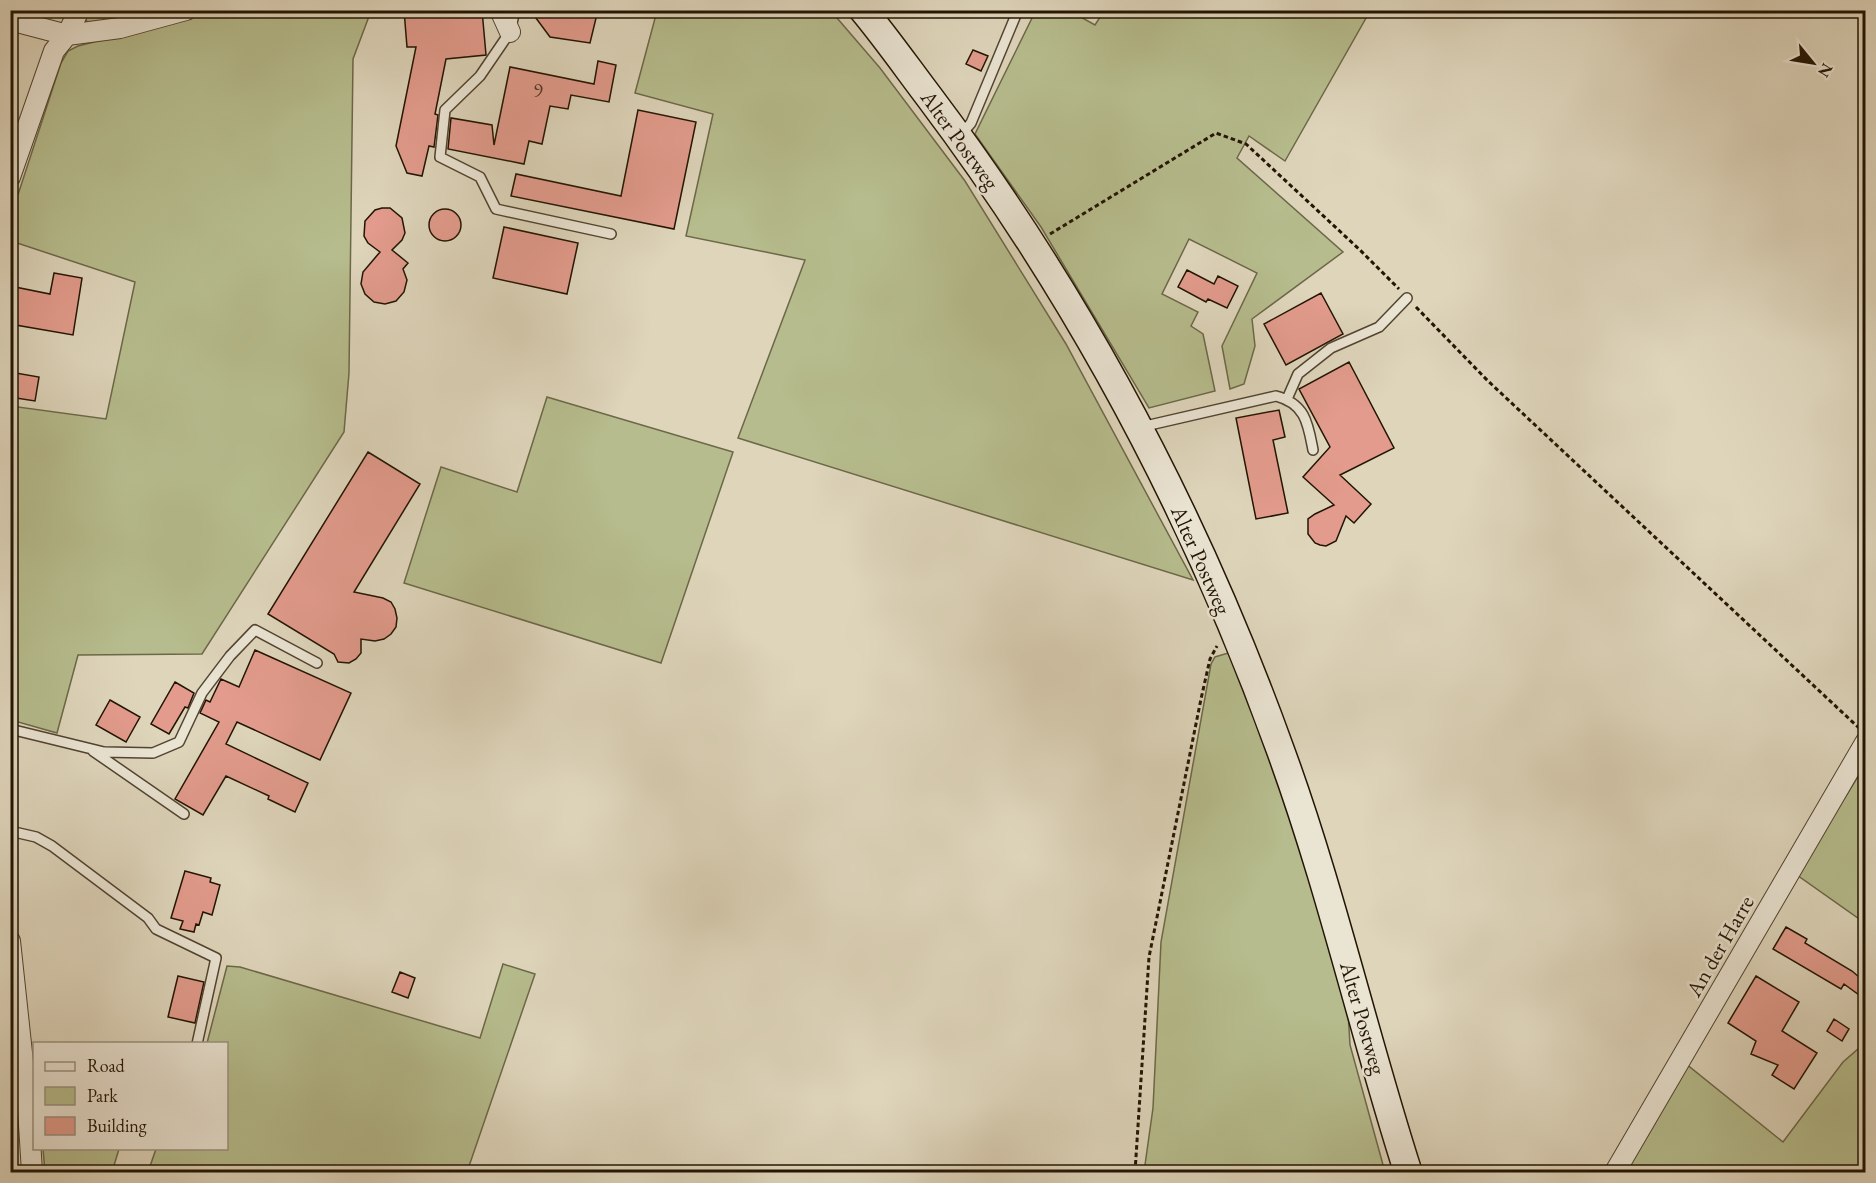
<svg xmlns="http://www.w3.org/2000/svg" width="1876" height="1183" viewBox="0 0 1876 1183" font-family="'EB Garamond',serif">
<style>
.green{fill:#b6bc8d;stroke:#6c6848;stroke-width:1.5}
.building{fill:#e29b8c;stroke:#221403;stroke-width:1.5}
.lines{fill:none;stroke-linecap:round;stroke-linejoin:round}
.lane-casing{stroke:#514431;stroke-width:12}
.street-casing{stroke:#514431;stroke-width:22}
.secondary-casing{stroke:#221403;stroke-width:30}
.path{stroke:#221403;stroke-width:3;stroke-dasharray:4.5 3;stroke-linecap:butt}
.lane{stroke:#eae4d3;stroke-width:9}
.street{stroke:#eae4d3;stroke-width:20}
.secondary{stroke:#eae4d3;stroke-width:27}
.labels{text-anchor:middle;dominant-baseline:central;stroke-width:5;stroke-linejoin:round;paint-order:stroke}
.number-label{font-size:20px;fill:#523625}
.street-label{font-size:22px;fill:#221403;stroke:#eae4d3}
</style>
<rect width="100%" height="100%" fill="#ded5bb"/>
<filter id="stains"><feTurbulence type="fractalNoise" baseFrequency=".00333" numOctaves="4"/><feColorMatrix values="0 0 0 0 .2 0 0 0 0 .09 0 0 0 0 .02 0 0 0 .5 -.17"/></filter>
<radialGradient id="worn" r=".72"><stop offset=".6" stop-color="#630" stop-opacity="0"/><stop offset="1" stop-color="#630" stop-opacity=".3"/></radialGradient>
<path class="green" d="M86 10 161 11 91 26 85 19Z
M1036 10 1070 11 1095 25 1104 11H1370L1285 161 1249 136 1237 158 1343 252 1252 319 1255 346 1244 384 1230 389 1222 346 1257 273 1189 239 1162 294 1198 312 1191 326 1203 334 1215 391 1149 408 1041 227 975 134Z
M217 11H371L353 59 349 373 344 432 202 654 78 655 57 733 11 720V406L106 419 135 282 11 241V216L61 63 68 51 78 46Z
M657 11H831L880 68 965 181 1066 344 1193 580 738 438 805 260 686 236 713 114 635 93Z
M547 397 733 452 661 663 404 583 441 467 517 492Z
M1228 653 1236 657 1315 891 1348 1011 1350 1045 1385 1172H1144L1153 1108 1161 942 1211 664 1215 657Z
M1865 765V923L1797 875Z
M503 964 535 974 467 1172H148L156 1149 226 1148V1044L207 1043 227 966 240 967 480 1038Z
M1865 1043V1172H1623L1686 1064 1783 1142 1843 1062Z
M43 1149V1148L119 1149 112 1172H45Z"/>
<path class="building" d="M404 10H482L486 55 446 59 435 114 438 115 434 147 429 146 422 176 407 173 396 146 416 47H407Z
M530 10H577L597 14 590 43 550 37Z
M973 50 988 56 981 71 966 64Z
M598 61 616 65 609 102 571 95 568 109 550 106 542 144 529 141 524 164 448 149 451 118 492 125 494 145 510 67 594 84Z
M638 110 696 122 674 229 511 196 516 174 621 196Z
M382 208H390L402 218 405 233 402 240 392 250 408 263 403 269 407 280 404 292 396 301 385 304 374 302 365 294 361 284 363 272 380 252 368 243 364 236 365 221 375 210Z
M429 225a16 16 0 1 1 32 0a16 16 0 1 1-32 0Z
M504 227 578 243 567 294 493 278Z
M1187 270 1214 284 1218 276 1238 286 1227 308 1208 299 1206 302 1178 287Z
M54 273 82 278 73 335 10 324V286L50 294Z
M1321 293 1343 334 1286 365 1264 324Z
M1349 362 1394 448 1340 475 1371 504 1354 523 1346 516 1336 541 1326 546 1320 545 1315 543 1308 534V519L1315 514 1334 505 1303 477 1330 447 1299 389Z
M10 372 39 377 35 401 10 397Z
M1279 410 1285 437 1273 440 1288 513 1256 519 1236 418Z
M368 452 420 484 354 592 383 598 391 602 395 609 397 618 396 627 391 634 384 639 375 641 361 639V653L356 659 349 663 338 662 334 654 268 614Z
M255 650 351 693 320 760 237 722 226 744 308 783 295 812 268 799 269 796 226 776 203 815 175 799 219 722 200 713 206 700 210 702 221 679 239 687Z
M175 682 194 693 188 708 185 707 169 734 151 724Z
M110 700 140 717 126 742 96 725Z
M185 871 211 878 210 882 220 885 212 915 203 912 199 925 196 924 194 932 180 929 183 921 171 918Z
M1786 927 1807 939 1805 943 1852 971 1866 983V1000L1844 984 1841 989 1773 949Z
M400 972 415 978 408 998 392 992Z
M178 976 204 982 195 1023 168 1017Z
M1756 976 1799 1002 1782 1031 1817 1053 1794 1089 1772 1075 1778 1065 1751 1054 1756 1041 1728 1023Z
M1834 1019 1849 1029 1842 1041 1827 1031Z"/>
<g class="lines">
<defs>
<path id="lane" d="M515 10 510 32 480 76 445 110 440 157 480 177 496 209 611 234
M960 136 971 123 1018 10
M1287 399 1298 374 1331 348 1379 327 1407 298
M1141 427 1276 396C1306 404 1308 424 1313 450
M10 729 104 752 153 753 179 742 202 693 230 656 255 630 317 663
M93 751 184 814
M10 831 36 837 52 846 148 918 156 929 216 958 197 1044"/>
<path id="street" d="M500 10 510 32
M10 20 67 35 120 28 186 10
M10 177 54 51 67 35 79 10
M10 941 28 1109 32 1172
M1615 1172 1865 743"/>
<path id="secondary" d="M863 10C887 39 908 69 930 98 1079 296 1196 516 1280 749 1331 888 1363 1032 1408 1172"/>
</defs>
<use href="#lane" class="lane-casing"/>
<use href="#street" class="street-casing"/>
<use href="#secondary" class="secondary-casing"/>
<path class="path" d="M1050 234 1216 133 1246 144 1360 250 1399 289
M1416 307 1488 381 1859 728
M1135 1172 1149 957 1201 699 1210 659 1217 646"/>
<use href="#lane" class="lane"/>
<use href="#street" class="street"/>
<use href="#secondary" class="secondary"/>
</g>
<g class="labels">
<g class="number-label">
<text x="538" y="90">9</text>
</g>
<g class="street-label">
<text transform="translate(960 140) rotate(54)">Alter Postweg</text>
<text transform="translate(1201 560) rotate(66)">Alter Postweg</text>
<text transform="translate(1720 946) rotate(-60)">An der Harre</text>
<text transform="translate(1363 1018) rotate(74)">Alter Postweg</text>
</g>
</g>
<rect width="1876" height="1183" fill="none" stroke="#ded5bb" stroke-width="36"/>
<rect x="12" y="12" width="1852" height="1159" fill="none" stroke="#221403" stroke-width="3"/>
<rect x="18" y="18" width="1840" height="1147" fill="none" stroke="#221403" stroke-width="1.5"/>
<rect x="33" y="1042" width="195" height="108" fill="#eae4d3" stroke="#9a9180" stroke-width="1.5"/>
<rect x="45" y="1062" width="30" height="9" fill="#eae4d3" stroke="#9a9180" stroke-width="1.5"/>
<text x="87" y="1072" font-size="18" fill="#221403">Road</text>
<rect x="45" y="1087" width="30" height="18" fill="#b6bc8d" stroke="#9a9180" stroke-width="1.5"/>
<text x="87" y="1102" font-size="18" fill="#221403">Park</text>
<rect x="45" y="1117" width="30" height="18" fill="#e29b8c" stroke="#9a9180" stroke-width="1.5"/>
<text x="87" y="1132" font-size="18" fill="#221403">Building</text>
<g transform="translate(1813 63) rotate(120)" stroke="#eae4d3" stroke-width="4.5" paint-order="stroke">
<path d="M0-4.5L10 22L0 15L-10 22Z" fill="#221403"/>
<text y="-9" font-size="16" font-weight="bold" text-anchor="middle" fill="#221403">N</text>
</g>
<rect width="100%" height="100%" filter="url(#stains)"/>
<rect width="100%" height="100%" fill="url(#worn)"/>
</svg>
